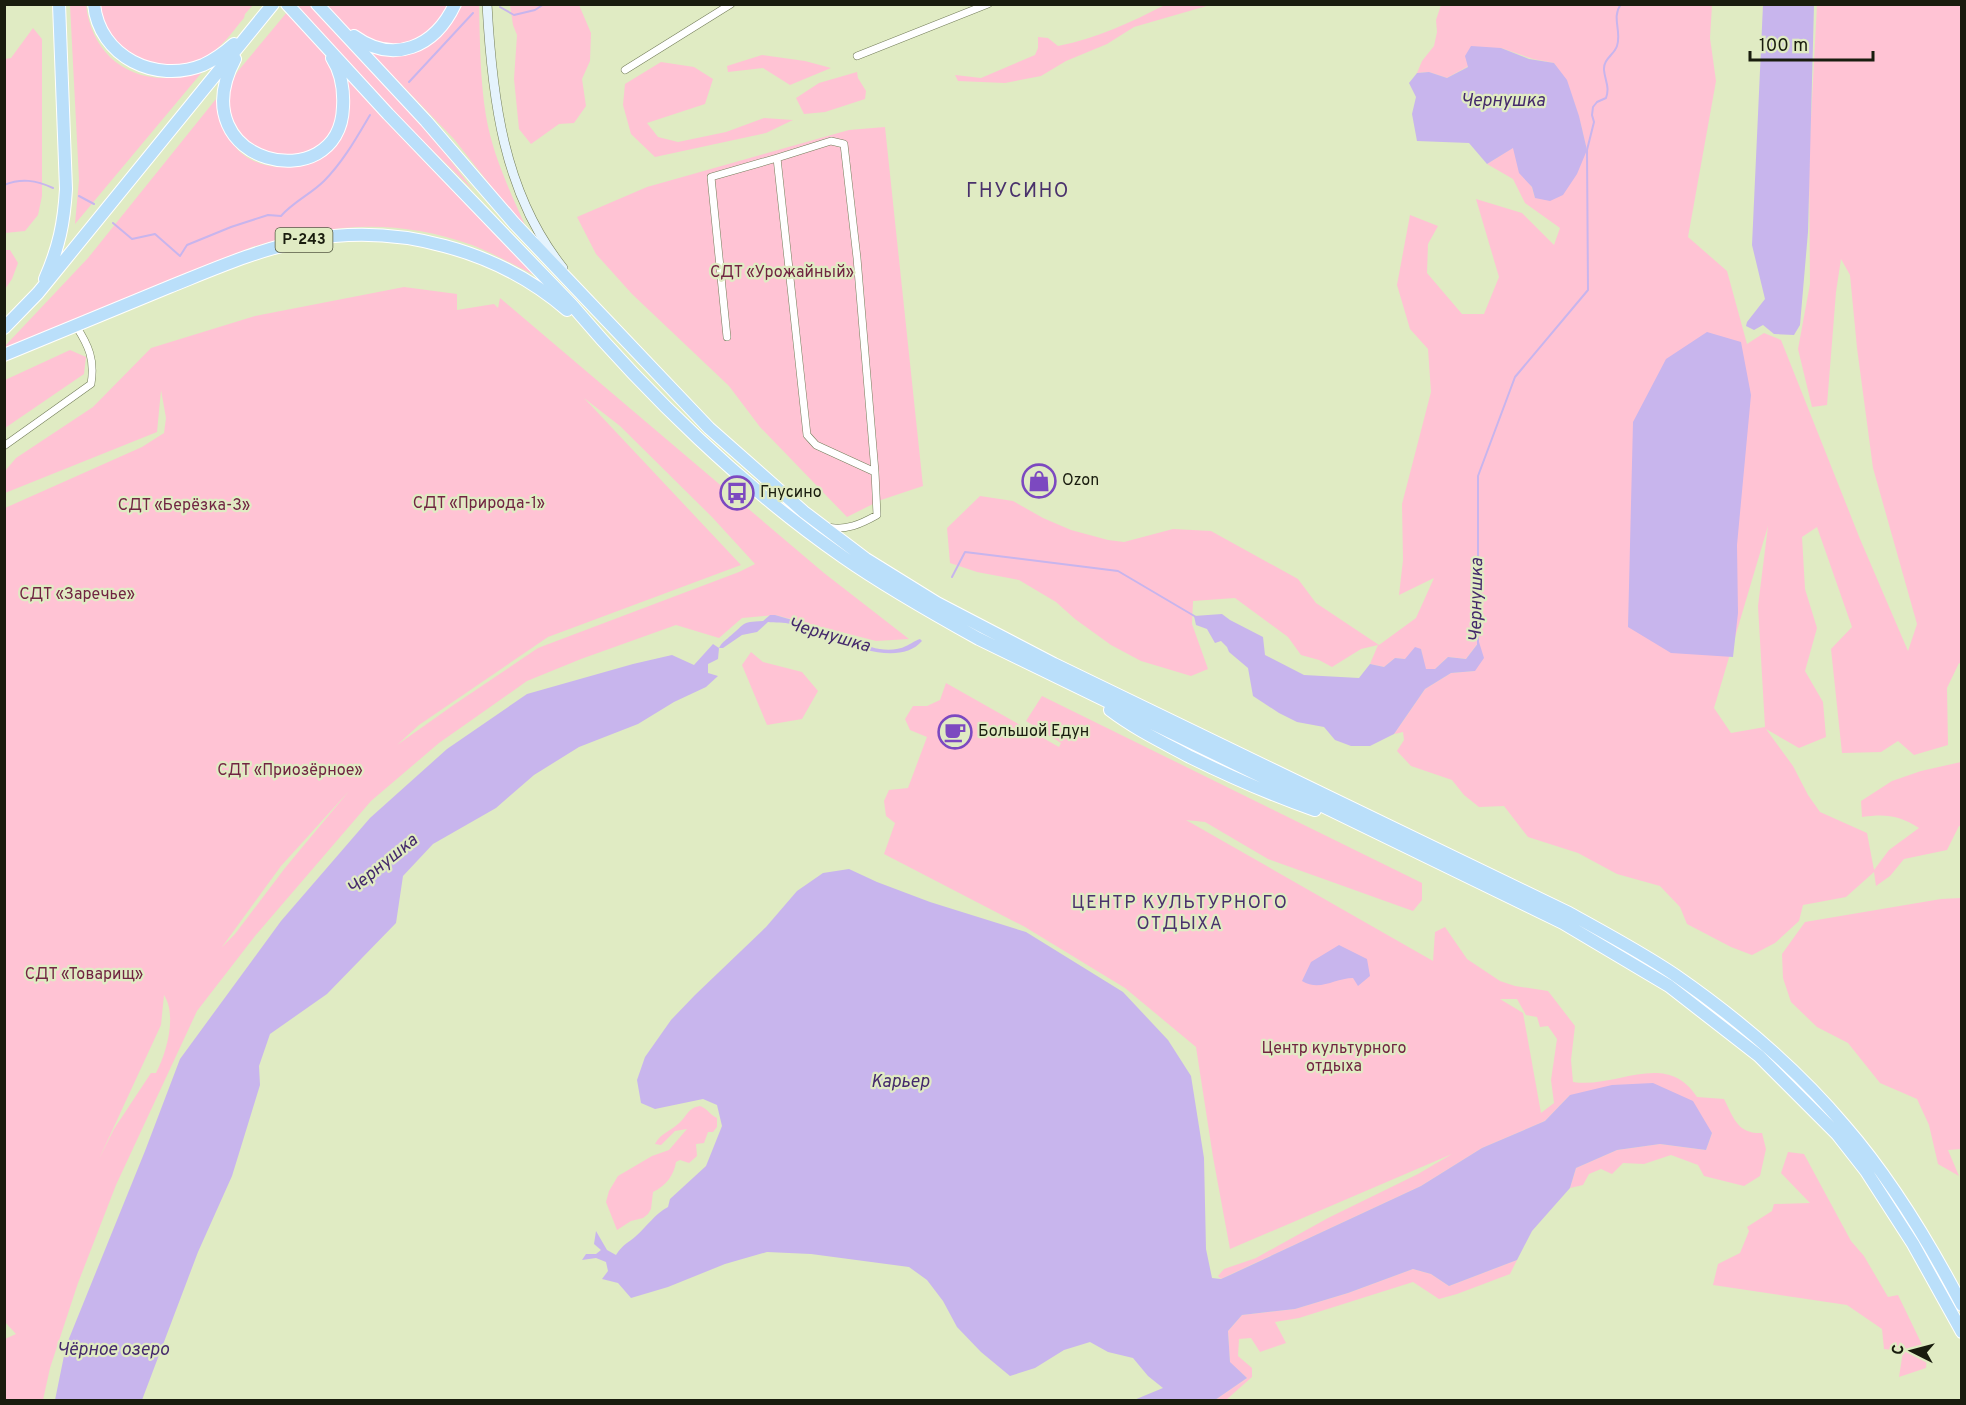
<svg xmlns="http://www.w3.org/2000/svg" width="1966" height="1405" viewBox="0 0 1966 1405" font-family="Overpass,sans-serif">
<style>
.green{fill:#ffc3d4;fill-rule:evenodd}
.water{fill:#c8b5ed}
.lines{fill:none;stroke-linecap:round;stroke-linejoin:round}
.stream{stroke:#c8b5ed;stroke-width:2}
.minor-casing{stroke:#737d59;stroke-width:8}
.secondary-casing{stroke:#737d59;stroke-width:10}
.trunk-casing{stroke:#fff;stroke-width:14}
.minor{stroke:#fff;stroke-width:7}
.secondary{stroke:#e5f3fd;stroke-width:9}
.trunk{stroke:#badffa;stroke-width:12}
.labels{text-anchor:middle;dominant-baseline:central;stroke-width:4.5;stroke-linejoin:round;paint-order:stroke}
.shield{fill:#e0ebc3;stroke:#555a44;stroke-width:1.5}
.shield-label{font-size:15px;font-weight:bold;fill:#191c0e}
.park-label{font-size:16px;fill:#712542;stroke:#e0ebc3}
.poi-label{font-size:16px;fill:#191c0e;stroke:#e0ebc3;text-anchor:start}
.water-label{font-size:18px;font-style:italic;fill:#44296b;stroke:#e0ebc3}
.neighbourhood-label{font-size:18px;letter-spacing:1.5px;fill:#49316c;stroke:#e0ebc3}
.quarter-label{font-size:20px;letter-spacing:1.5px;fill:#49316c;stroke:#e0ebc3}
</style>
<rect width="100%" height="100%" fill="#e0ebc3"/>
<path class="green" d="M70 5H86C91 48 121 79 167 78 179 78 191 74 203 71L75 224 79 180Z
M100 5H253L245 14 244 18C232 32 221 49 204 58 176 72 133 65 114 39 106 29 103 17 100 5Z
M295 5H311L439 145 473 190 389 108Z
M326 5H451C427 43 393 58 352 31 342 24 334 14 326 5Z
M460 5H479C480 42 480 79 486 116 493 157 512 196 529 234L454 139 368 50C381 48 426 44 435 39 448 32 454 17 460 5Z
M510 5H579L591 33 590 61 582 79 586 106 574 123 559 124 531 144 519 129 514 79 517 35 513 25Z
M1165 5H1210L1134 27 1107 44 1066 61 1041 76 1005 83 958 81 955 75 981 78 1035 55 1038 48V37L1048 38 1058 46C1098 38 1129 23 1165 5Z
M1441 5H1712L1710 38 1716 81 1688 237 1727 271 1747 344 1764 333 1781 340 1860 539 1908 651 1917 624 1873 468 1857 348 1850 275 1841 259 1836 292 1827 405 1812 407 1798 349 1810 284 1809 157 1817 5H1961L1962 665 1959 663 1947 688 1948 745 1914 755 1898 741 1881 752 1842 753 1831 649 1852 627 1817 527 1802 537 1805 589 1817 628 1805 671 1823 702 1826 737 1799 748 1766 729 1793 766 1808 795 1820 812 1867 833 1874 870 1889 850 1919 828C1898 815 1886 814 1862 817L1861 801 1892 781 1921 771 1961 762V826H1959L1947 850 1904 859 1890 876 1876 886 1874 872 1846 897 1803 905 1799 921 1775 943 1752 955 1731 947 1687 924 1680 907 1660 886 1617 874 1578 853 1528 837 1504 806 1479 807 1464 795 1452 780 1411 766 1397 751 1404 740 1403 732 1394 734 1425 689 1451 673 1475 671 1478 643 1466 659 1448 657 1435 669H1425L1421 649 1405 659 1395 658 1384 667 1370 664 1378 645 1361 649 1332 667 1319 660 1301 655 1288 637 1235 598 1193 601 1192 624 1208 669 1191 676 1141 661 1111 645 1075 619 1056 602 1019 580 977 572 950 563 947 528 980 496 1013 501 1043 518 1071 530 1108 540 1124 542 1173 529 1211 531 1298 579 1316 603 1379 645 1416 618 1434 578 1399 595 1403 560 1402 504 1431 392 1428 349 1410 329 1397 285 1410 215 1438 226 1428 244 1427 273 1462 314H1484L1499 277 1476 199 1522 213 1554 245 1560 228 1525 203 1513 179 1487 164 1514 147 1520 172 1532 187 1535 198 1587 150C1579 117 1574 91 1554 63L1533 59 1501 48 1447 78 1429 72 1417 73 1422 61 1434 46 1437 32 1436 20ZM1768 526 1758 606 1765 727 1731 733 1714 708Z
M288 11C302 27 321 45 330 65 338 81 342 116 332 132 314 159 276 162 250 145 245 142 241 132 237 127 225 110 227 88 238 71Z
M33 28 42 39V196L38 215 25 231 5 233V59L11 58Z
M762 55 805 61 831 68 790 85 763 68 728 72 727 66Z
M661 62 694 67 713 79 705 104 647 123 658 137 678 142 726 132 764 118 793 120 766 133 655 157 631 134 623 105 625 84Z
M341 70 400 136 534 275C514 265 493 253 472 245 392 217 331 224 252 247L5 350 4 347 88 258 216 99C221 116 225 137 238 150 268 180 329 169 344 129 352 110 346 89 341 70Z
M857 72 858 78 866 91 865 99 825 112 804 114 796 98 819 83Z
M885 127 923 486 881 500 847 517 760 427 729 386 632 294 596 254 577 217 647 187 849 130Z
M5 250H10L18 263 12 279 5 289Z
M404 287 457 294V310L494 304 498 308 500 298 824 573 909 639 876 641 775 615 742 618 719 638 676 625 581 659 527 681 439 743 371 801 255 936 197 1011 116 1185 78 1283 50 1368 43 1400H5V1339L16 1334 4 1321 5 508 142 447 164 433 166 418 161 390 157 432 5 493V471L16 458 93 407 151 348 255 316ZM584 398 620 426 712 517 755 564 739 572 538 648 455 704 397 745 419 725 548 637 741 565ZM349 791 285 868 235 934 222 947 281 866ZM164 995C177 1015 167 1052 156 1073H151L114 1129 99 1159 161 1025Z
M70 350 86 357 84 374 5 428V380Z
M751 652 763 662 802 672 818 691 802 719 767 725 742 665Z
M946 683 1059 747 1061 743 1026 721 1042 696 1422 883V900L1413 911 1268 859 1205 822 1186 820 1433 961 1435 932 1445 927 1467 959 1500 981 1515 986 1548 991 1575 1026 1571 1060 1573 1082C1617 1089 1666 1049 1697 1097L1724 1099C1734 1119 1738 1134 1762 1133L1766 1149 1760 1176 1744 1186 1704 1176 1698 1165 1671 1155 1644 1164 1623 1163 1612 1174 1601 1169 1589 1174 1583 1185 1570 1188 1576 1168 1617 1150 1660 1144 1706 1150 1712 1133 1570 1095 1545 1121 1482 1148 1421 1186 1221 1279 1218 1276 1224 1269 1256 1258 1328 1218 1418 1174 1452 1154 1230 1249 1213 1157 1196 1047 1125 988 1025 927 884 854 895 823 886 816 884 801 889 790 908 788 927 737 910 730 905 719 913 706H927L940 700ZM1500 999H1517L1526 1015 1537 1017 1540 1027 1548 1026 1557 1039 1551 1080 1554 1103 1541 1113 1523 1013Z
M1961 898V1149L1948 1150 1959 1176 1938 1164 1929 1125 1917 1099 1880 1083 1848 1043 1817 1027 1791 1002 1783 978 1782 954 1805 922 1941 899Z
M700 1106C708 1109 710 1115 717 1118V1127L713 1132H708L704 1143 696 1144 697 1156 689 1163 680 1160 676 1162C674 1175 666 1186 653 1192L651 1209 648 1214 643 1218 631 1221 617 1230 606 1202 609 1191 618 1176 652 1156 669 1150 687 1129 675 1131 661 1145 655 1144C661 1133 669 1132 678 1124 687 1117 687 1108 700 1106Z
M1788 1152 1804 1154 1851 1241 1864 1256 1888 1297 1898 1295 1927 1355 1926 1368 1899 1377 1903 1351 1884 1349 1882 1329 1847 1305 1713 1285 1718 1264 1740 1253 1749 1231 1747 1227 1772 1211 1774 1204 1810 1203 1781 1173Z
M1517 1260 1510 1274 1457 1294 1439 1299 1413 1282 1299 1318 1275 1322 1286 1343 1260 1352 1251 1338 1239 1339 1238 1356 1252 1368V1377L1226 1400H1215L1247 1378 1230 1363 1228 1331 1242 1315 1295 1309 1348 1293 1413 1269 1431 1274 1449 1286Z"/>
<path class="water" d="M1763 5H1814L1808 232 1800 325 1794 335 1774 334 1763 325 1754 330 1746 326 1747 322 1765 299 1752 245Z
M1471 46 1501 48 1529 59 1554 63 1567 80 1579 116 1587 150 1577 174 1563 195 1550 201 1535 198 1532 187 1519 173 1513 148 1487 164 1469 143 1417 141 1412 114 1416 97 1409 83 1417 73 1429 72 1447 78 1468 67 1465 56Z
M1707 332 1741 342 1751 395 1737 545 1738 613 1733 657 1671 653 1628 627 1633 422 1666 359Z
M1222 614 1230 620 1263 637 1265 655 1304 675 1359 678 1370 664 1384 667 1395 658 1405 659 1415 647 1421 649 1426 669H1435L1448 657 1466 659 1479 642 1484 658 1475 671 1451 673 1425 689 1394 734 1370 746H1351L1335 740 1324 727 1297 722 1279 713 1253 696 1248 668 1229 652 1227 647 1221 641 1215 643 1207 629 1196 625 1194 616Z
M770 615H775L858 639C868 650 893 653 906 646 911 644 914 641 920 639L922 641C894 673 823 633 791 624 784 622 775 623 768 622L757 632 742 635 723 648H719L718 659 708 664V673L718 676 706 687 674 702 638 724 579 747 534 775 496 808 433 844 403 876 396 923 327 994 270 1034 259 1066 260 1085 232 1176 198 1252 142 1400H55L66 1346 145 1151 180 1059 281 921 370 818 447 749 527 694 633 664 672 655 694 665 713 644 719 648C722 642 725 641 729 637 746 624 739 622 763 621Z
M849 869 877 882 930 902 1026 932 1123 992 1168 1040 1191 1076 1204 1158 1206 1249 1212 1278 1221 1279 1230 1275 1421 1186 1482 1148 1545 1121 1570 1095 1612 1085 1653 1083 1693 1101 1712 1133 1706 1150 1660 1144 1617 1150 1576 1168 1570 1188 1532 1231 1517 1260 1449 1286 1431 1274 1413 1269 1348 1293 1295 1309 1242 1315 1228 1331 1230 1362 1247 1378 1215 1400H1134L1163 1388 1148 1376 1133 1358 1108 1352 1090 1342 1064 1350 1035 1368 1010 1376 981 1352 957 1327 943 1301 927 1280 909 1267 811 1254 767 1252 725 1264 668 1287 631 1298 618 1283 602 1279 608 1271 606 1262 596 1258 582 1260 586 1254H596L601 1250 594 1244 596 1231 607 1250 616 1255C623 1244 628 1243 636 1236 647 1226 655 1214 668 1207L670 1199 706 1166 722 1126 717 1105 703 1099 655 1109 641 1103 637 1080 645 1057 671 1020 695 995 766 927 797 891 823 873Z
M1339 945 1367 959 1370 976 1358 986 1353 978C1335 978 1320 992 1302 981L1311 962Z"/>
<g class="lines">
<path class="stream" d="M500 7 514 15 535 10 544 4
M409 82 473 13
M4 185C21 178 36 180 53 188
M79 196 94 204
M113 223 132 239 155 234 180 256 187 245 231 227 268 215 281 216C293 202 311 194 324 181 343 162 357 137 370 115
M952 577 965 552 1118 571 1196 617
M1478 644V476L1515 377 1588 290 1587 150 1594 122 1592 115 1593 107 1597 102 1606 98C1610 87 1605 81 1604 70 1603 59 1614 55 1617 46 1622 31 1611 18 1621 4"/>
<defs>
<path id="minor" d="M857 56 988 4
M625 70 731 4
M777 158 831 141 844 144 857 258 875 472
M727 337 711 177 777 158 807 435 816 445 875 472 877 515C861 524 846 531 827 527
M4 446 91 384C95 360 89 346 76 326"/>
<path id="secondary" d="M487 4C492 97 503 193 563 268"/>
<path id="trunk" d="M94 4C99 57 156 84 203 65 214 60 225 52 234 44
M287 4 388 114 571 304C648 395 745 489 843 557 886 587 932 613 979 639L1563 923 1669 986 1759 1056 1837 1134 1866 1171 1913 1244 1962 1332
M317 4 426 121 514 223 709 428 804 512 866 559 937 603 1054 664 1569 913C1605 933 1641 952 1675 975 1737 1018 1797 1069 1845 1126 1891 1179 1929 1242 1962 1305
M354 36C394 65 435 47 455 4
M235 59C179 165 340 200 343 107 344 91 341 72 332 58
M45 279C59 247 64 223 66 189L59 4
M4 328 38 293 273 4
M4 355C59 332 114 310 169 287 214 269 259 249 307 240 397 223 498 250 567 310
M1110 710C1135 729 1162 742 1190 757 1231 777 1271 795 1315 810"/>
</defs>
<use href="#minor" class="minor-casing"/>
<use href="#secondary" class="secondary-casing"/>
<use href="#trunk" class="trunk-casing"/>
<use href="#minor" class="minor"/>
<use href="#secondary" class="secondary"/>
<use href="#trunk" class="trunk"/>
</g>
<defs>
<symbol id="shop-ring" viewBox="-11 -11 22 22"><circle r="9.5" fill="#e0ebc3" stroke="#7c49c0" stroke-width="1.5"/><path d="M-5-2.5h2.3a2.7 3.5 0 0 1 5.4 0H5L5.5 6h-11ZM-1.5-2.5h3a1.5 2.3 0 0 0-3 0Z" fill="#7c49c0"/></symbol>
<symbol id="bus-ring" viewBox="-11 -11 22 22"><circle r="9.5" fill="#e0ebc3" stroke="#7c49c0" stroke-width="1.5"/><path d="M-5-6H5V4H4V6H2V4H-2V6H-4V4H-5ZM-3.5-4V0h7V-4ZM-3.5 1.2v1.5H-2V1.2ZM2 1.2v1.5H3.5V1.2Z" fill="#7c49c0"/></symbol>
<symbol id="cafe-ring" viewBox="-11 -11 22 22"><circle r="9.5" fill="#e0ebc3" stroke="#7c49c0" stroke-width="1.5"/><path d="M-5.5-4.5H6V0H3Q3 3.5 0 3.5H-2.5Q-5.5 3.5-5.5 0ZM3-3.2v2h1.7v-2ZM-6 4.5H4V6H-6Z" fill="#7c49c0"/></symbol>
</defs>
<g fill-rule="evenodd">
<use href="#shop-ring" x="1020" y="462" width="38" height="38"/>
<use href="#bus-ring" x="718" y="474" width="38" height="38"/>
<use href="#cafe-ring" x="936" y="713" width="38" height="38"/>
</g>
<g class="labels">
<rect class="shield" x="275.5" y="228" width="57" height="24" rx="4.5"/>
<g class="shield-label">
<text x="304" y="240">Р-243</text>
</g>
<g class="park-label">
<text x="782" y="273">СДТ «Урожайный»</text>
<text x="479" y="504">СДТ «Природа-1»</text>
<text x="184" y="506">СДТ «Берёзка-3»</text>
<text x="77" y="595">СДТ «Заречье»</text>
<text x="290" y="771">СДТ «Приозёрное»</text>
<text x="84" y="975">СДТ «Товарищ»</text>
<text x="1334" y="1049">Центр культурного<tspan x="1334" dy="18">отдыха</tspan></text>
</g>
<g class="poi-label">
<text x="1062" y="481">Ozon</text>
<text x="760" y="493">Гнусино</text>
<text x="978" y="732">Большой Едун</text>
</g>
<g class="water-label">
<text x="1503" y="101">Чернушка</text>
<text transform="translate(1477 600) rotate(-89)">Чернушка</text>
<text transform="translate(829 636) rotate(16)">Чернушка</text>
<text transform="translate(383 865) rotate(-39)">Чернушка</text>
<text x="900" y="1082">Карьер</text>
<text x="113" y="1350">Чёрное озеро</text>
</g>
<g class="neighbourhood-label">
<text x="1180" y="903">ЦЕНТР КУЛЬТУРНОГО<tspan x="1180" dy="21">ОТДЫХА</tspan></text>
</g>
<g class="quarter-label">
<text x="1018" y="192">ГНУСИНО</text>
</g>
</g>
<rect width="1966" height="1405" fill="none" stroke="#191c0e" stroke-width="12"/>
<g transform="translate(1912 1351) rotate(276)" stroke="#e0ebc3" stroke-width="4.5" paint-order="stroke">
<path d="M0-4.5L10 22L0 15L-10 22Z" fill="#191c0e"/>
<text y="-9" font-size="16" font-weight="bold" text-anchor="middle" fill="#191c0e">С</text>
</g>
<path d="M1750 51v9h123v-9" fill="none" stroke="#191c0e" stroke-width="3"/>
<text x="1759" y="51" font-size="18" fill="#191c0e" stroke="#e0ebc3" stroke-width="4.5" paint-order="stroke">100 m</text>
</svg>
